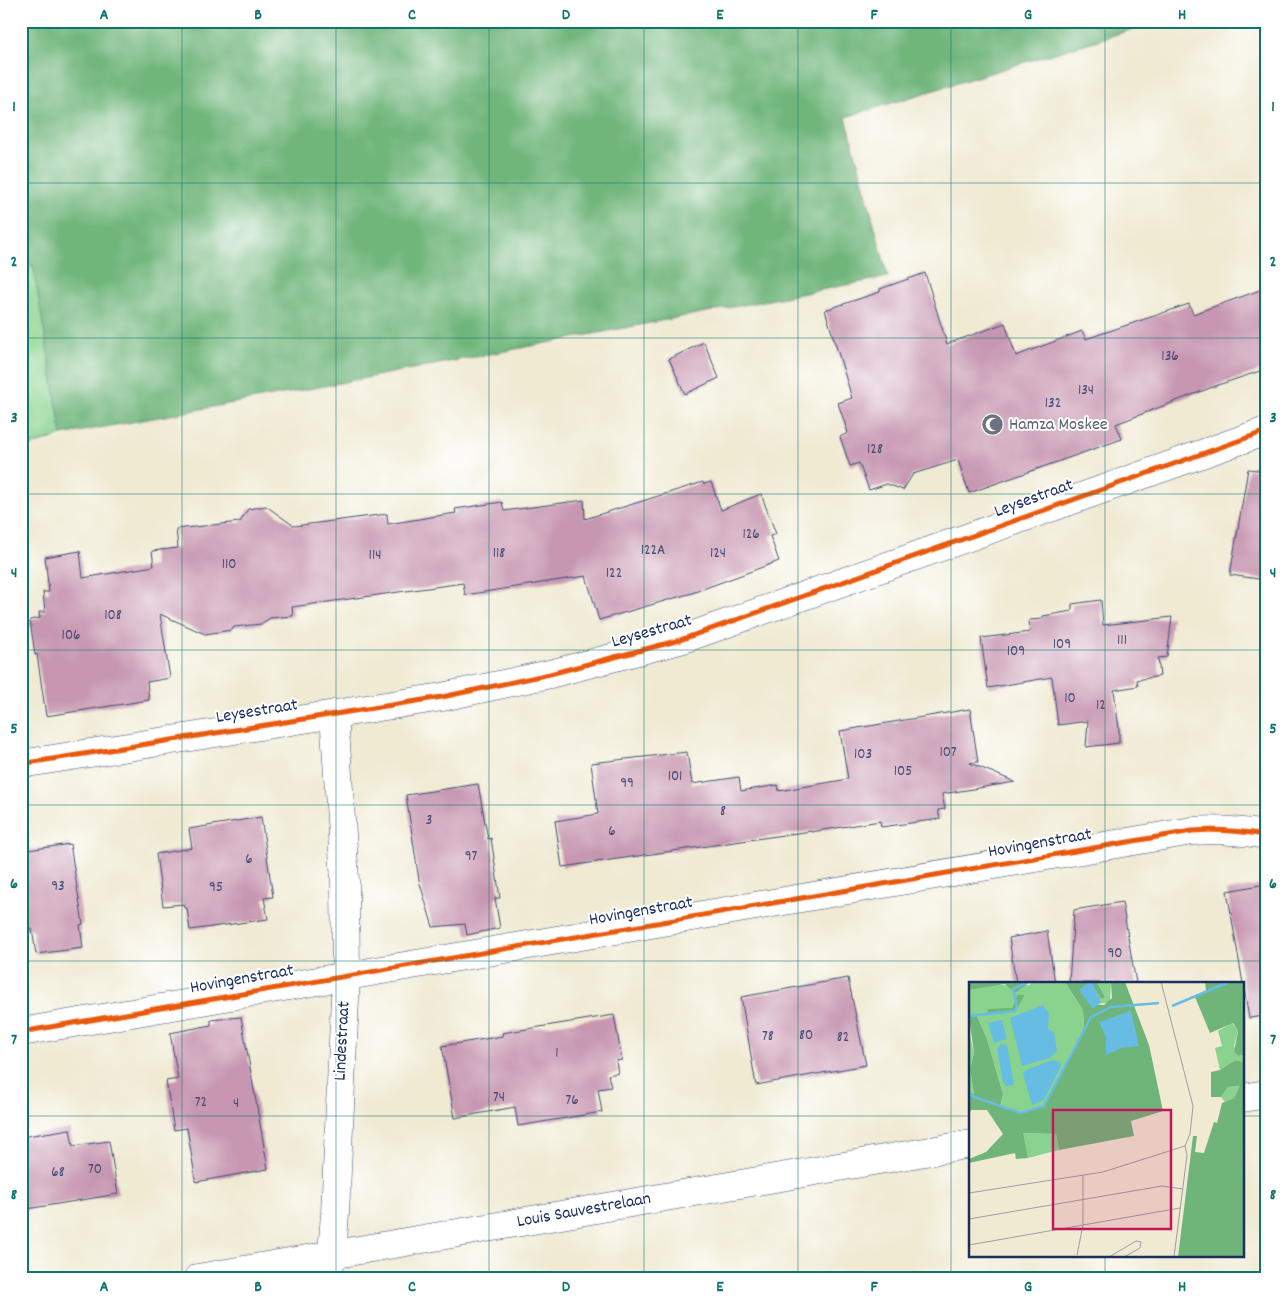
<svg xmlns="http://www.w3.org/2000/svg" width="1287" height="1299" viewBox="0 0 1287 1299" font-family="Dekko,sans-serif">
<style>
.green{fill:#8ad38f;stroke:#528176}
.forest{fill:#6fb57a;stroke:#45726c}
.building{fill:#c797b1}
.lines{fill:none;stroke-linecap:round;stroke-linejoin:round}
.minor-casing{stroke:#3b4b70;stroke-width:29}
.minor{stroke:#fff;stroke-width:28}
.cycleway-casing{stroke:#fff;stroke-width:8}
.cycleway{stroke:#e8590c;stroke-width:5}
.grid{fill:none;stroke:#0f766e;stroke-width:1;stroke-opacity:0.55}
.labels{text-anchor:middle;dominant-baseline:central;stroke-width:4;stroke-linejoin:round;paint-order:stroke}
.number-label{font-size:15px;fill:#464973}
.worship-label{font-size:18px;fill:#5b616d;stroke:#fff;text-anchor:start}
.street-label{font-size:18px;fill:#1b2f5e;stroke:#fff}
.inset-river{fill:none;stroke:#67bce3;stroke-width:2.5}
.inset-road{fill:none;stroke:#9b9fa4;stroke-width:1}
.view{fill:#c2185b;fill-opacity:0.15;stroke:#c2185b;stroke-width:2.5}
.inset-edge{fill:none;stroke:#1b2f5e;stroke-width:2.5}
.neatline{fill:none;stroke:#0f766e;stroke-width:2}
.grid-label{font-size:16px;text-anchor:middle;font-weight:bold;fill:#0f766e}
</style>
<rect width="100%" height="100%" fill="#fff"/>
<filter id="ink" filterUnits="userSpaceOnUse"><feTurbulence type="fractalNoise" baseFrequency=".02" numOctaves="2"/><feDisplacementMap in="SourceGraphic" scale="10" xChannelSelector="R" yChannelSelector="G"/><feConvolveMatrix kernelMatrix="1 2 1 2 8 2 1 2 1" color-interpolation-filters="sRGB"/></filter>
<filter id="wash" filterUnits="userSpaceOnUse"><feTurbulence type="fractalNoise" baseFrequency=".0096" numOctaves="4" result="noise"/><feDisplacementMap in="SourceGraphic" scale="20" xChannelSelector="R" yChannelSelector="G"/><feGaussianBlur stdDeviation="1.12" result="paint"/><feColorMatrix in="noise" values="0 0 0 0 0 0 0 0 0 0 0 0 0 0 0 0 0 1.4 0 .05"/><feComposite in="paint" operator="in"/></filter>
<g filter="url(#wash)">
<rect width="100%" height="100%" fill="#f0ead3"/>
<path class="green" d="M21 264 33 265 62 435 21 449Z"/>
<path class="forest" d="M21 21H1160L846 117 888 277 288 393 62 435 33 265 21 264Z"/>
<g id="blocks">
<path class="building" d="M925 273 947 344 1005 323 1016 356 1082 331 1086 339 1189 304 1193 314 1266 288V369L1218 385 1116 424 1122 439 969 493 958 460 913 474 903 490 887 484 869 490 859 463 850 466 840 437 848 433 838 403 852 398 825 310 880 292V289Z
M704 342 719 378 685 394 669 359Z
M1248 469 1266 471V580L1230 575Z
M703 482 704 484 711 482 721 510 761 494 776 534 770 536 779 561 692 593 599 620 586 576 465 595 463 583 292 607 293 616 270 618 261 624 234 627 232 630 205 634 160 614 170 678 147 682 149 700 46 716 37 654 35 655 30 620 40 618 39 612H45L43 592H49L45 557 80 551 83 578 154 566 152 551 178 548 176 529 240 522 248 509 266 506 294 526 387 514 388 524 456 513 455 509 502 502 504 511 584 500 585 519Z
M1101 600 1103 625 1172 617 1167 657 1158 658 1160 676 1137 680 1138 686 1114 690 1119 729V743L1086 747 1088 721 1058 725 1052 677 988 688 981 638 1030 632 1029 620 1043 619V616L1072 611V604Z
M970 709 978 762 970 763 1015 782 942 794 945 809 938 810 940 819 881 827 880 821 811 832V831L562 867 555 821 598 814 591 763 687 752 692 784 739 777 741 791 778 785 779 791 848 779 840 731Z
M478 784 488 839 491 838 500 898H495L500 928 467 935 465 924 433 927 419 880 406 795Z
M261 817 273 897 264 898 268 919 190 930 187 908H184L183 904 163 906 156 854 192 848 189 829Z
M70 844 83 924 80 925 83 948 36 954 32 929 21 931V851Z
M1266 884V1016L1249 1018 1227 891Z
M1122 902 1136 983H1069L1074 910Z
M1047 931 1055 983H1016L1009 938Z
M848 978 866 1065 756 1085 741 997Z
M614 1015 622 1060 616 1061 618 1073 608 1075 611 1087 598 1089 602 1112 518 1126 515 1107 455 1118 442 1046 503 1036 502 1033Z
M241 1017 268 1169 196 1182 187 1128 174 1130 166 1081 178 1079 170 1033 211 1025V1020Z
M70 1129 73 1146 109 1141 118 1194 21 1210V1137Z"/>
</g>
</g>
<g filter="url(#ink)">
<use href="#blocks" fill-opacity="0" stroke="#3b4b70" stroke-width="1"/>
<g class="lines">
<defs>
<path id="minor" d="M21 764 442 697 550 674 680 640 1266 431
M21 1032 1192 831C1218 829 1241 831 1266 835
M1243 1098 1266 1094
M198 1278 971 1144
M327 1278 332 1254 335 1213 346 977 345 880 334 714"/>
</defs>
<use href="#minor" class="minor-casing"/>
<use href="#minor" class="minor"/>
<defs>
<path id="cycleway" d="M21 764 442 697 550 674 680 640 1266 431
M21 1032 1192 831C1218 829 1241 831 1266 835"/>
</defs>
<use href="#cycleway" class="cycleway-casing"/>
<use href="#cycleway" class="cycleway"/>
</g>
</g>
<path class="grid" d="M182 21V1278M336 21V1278M489 21V1278M644 21V1278M798 21V1278M951 21V1278M1105 21V983M21 183H1266M21 338H1266M21 494H1266M21 650H1266M21 805H1266M21 961H1266M21 1116H971M1243 1116H1266M1105 1255V1278"/>
<defs>
<symbol id="mosque-disc" viewBox="-11 -11 22 22"><circle r="9.5" fill="#6b7280" stroke="#fff"/><path d="M3.5-4.9A6 6 0 1 0 3.5 4.9A5 5 0 1 1 3.5-4.9Z" fill="#fff"/></symbol>
</defs>
<g fill-rule="evenodd">
<use href="#mosque-disc" x="980" y="412" width="25" height="25"/>
</g>
<g class="labels">
<g class="number-label">
<text x="1170" y="357">136</text>
<text x="1086" y="391">134</text>
<text x="1053" y="404">132</text>
<text x="875" y="450">128</text>
<text x="751" y="535">126</text>
<text x="653" y="551">122A</text>
<text x="499" y="554">118</text>
<text x="718" y="554">124</text>
<text x="375" y="556">114</text>
<text x="229" y="565">110</text>
<text x="614" y="574">122</text>
<text x="113" y="616">108</text>
<text x="71" y="636">106</text>
<text x="1122" y="641">111</text>
<text x="1062" y="645">109</text>
<text x="1016" y="652">109</text>
<text x="1070" y="699">10</text>
<text x="1101" y="706">12</text>
<text x="948" y="753">107</text>
<text x="863" y="755">103</text>
<text x="903" y="772">105</text>
<text x="675" y="777">101</text>
<text x="627" y="784">99</text>
<text x="723" y="812">8</text>
<text x="429" y="821">3</text>
<text x="612" y="832">6</text>
<text x="471" y="857">97</text>
<text x="249" y="860">6</text>
<text x="58" y="887">93</text>
<text x="216" y="888">95</text>
<text x="1115" y="954">90</text>
<text x="806" y="1036">80</text>
<text x="768" y="1037">78</text>
<text x="843" y="1038">82</text>
<text x="557" y="1054">1</text>
<text x="499" y="1098">74</text>
<text x="572" y="1101">76</text>
<text x="201" y="1103">72</text>
<text x="236" y="1104">4</text>
<text x="95" y="1170">70</text>
<text x="58" y="1173">68</text>
</g>
<g class="worship-label">
<text x="1009" y="425">Hamza Moskee</text>
</g>
<g class="street-label">
<text transform="translate(1034 499) rotate(-20)">Leysestraat</text>
<text transform="translate(652 632) rotate(-16)">Leysestraat</text>
<text transform="translate(257 712) rotate(-9)">Leysestraat</text>
<text transform="translate(1040 844) rotate(-10)">Hovingenstraat</text>
<text transform="translate(641 912) rotate(-10)">Hovingenstraat</text>
<text transform="translate(242 980) rotate(-10)">Hovingenstraat</text>
<text transform="translate(343 1041) rotate(-87)">Lindestraat</text>
<text transform="translate(584 1211) rotate(-10)">Louis Sauvestrelaan</text>
</g>
</g>
<g transform="translate(969 982)">
<rect width="275" height="275" fill="#f0ead3"/>
<path d="M61 0H96L114 28 115 45 75 123 50 130 31 126 34 112 18 57 8 34 0 35V8L26 3H61ZM48 13H56L47 29 18 33 43 26ZM128 0H142L141 21 121 22 122 1 132 17 136 15ZM263 41 269 49 265 64 270 74 275 73V80L266 78 251 88 246 66 253 64 249 49ZM0 50 5 71 1 87 5 112 0 110ZM272 104 265 116 256 120 252 115 259 105ZM53 151 87 152 90 168 59 176Z" fill="#8ad38f" fill-rule="evenodd"/>
<path d="M0 0H61L46 11 36 2 0 8ZM96 0H128L136 15 132 17 122 1 121 22 135 23 143 16 142 0H156L180 63 194 129 162 139 165 154 90 168 87 152 54 151 59 176 47 177 46 171 0 181V177L17 170 34 152 18 128H2L0 132V110L5 112 1 87 5 71 0 35 8 34 18 57 34 112 31 125 50 130 68 127 75 123 82 111 115 45 114 28ZM236 0H275V73L270 74 265 70 269 49 264 41 241 51 226 15 237 9ZM48 13H56L47 29 18 33 19 27 43 26ZM266 78 275 80V275H209L224 154H228L226 170 235 171 245 140 248 141 253 121 265 116 271 104 259 105 252 115H242V90L251 88Z" fill="#6fb57a"/>
<path d="M120 0H123L132 20 124 27 110 8ZM74 23 80 32 79 47 85 50 88 69 81 76 53 84 41 36ZM162 29 170 64 152 66 137 73V55L130 40ZM33 38 38 57 25 61 19 41ZM32 62 38 63 45 103 37 104 34 100 28 67ZM83 78 91 80 92 84 75 118 63 123 54 92 57 88Z" fill="#67bce3"/>
<path class="inset-river" d="M203 24 260 0M0 34 46 29 48 25 44 7 59 0M0 113 51 131 75 124 122 35 142 25 190 21"/>
<path class="inset-road" d="M192 0 224 124 221 152 216 164M0 211 134 190 216 164M0 237 193 204 214 207M0 263 211 226M108 273 114 243V194M71 275H89M140 275 167 259 172 260 171 266 155 275M205 275 218 173 216 164"/>
<path class="view" d="M84 128H202V247H84Z"/>
<rect width="275" height="275" class="inset-edge"/>
</g>
<rect width="1287" height="1299" fill="none" stroke="#fff" stroke-width="55"/>
<rect x="28" y="28" width="1232" height="1244" class="neatline"/>
<g class="grid-label">
<text x="104" y="19">A</text>
<text x="258" y="19">B</text>
<text x="412" y="19">C</text>
<text x="566" y="19">D</text>
<text x="720" y="19">E</text>
<text x="874" y="19">F</text>
<text x="1028" y="19">G</text>
<text x="1182" y="19">H</text>
<text x="14" y="111">1</text>
<text x="1273" y="111">1</text>
<text x="14" y="266">2</text>
<text x="1273" y="266">2</text>
<text x="14" y="422">3</text>
<text x="1273" y="422">3</text>
<text x="14" y="577">4</text>
<text x="1273" y="577">4</text>
<text x="14" y="733">5</text>
<text x="1273" y="733">5</text>
<text x="14" y="888">6</text>
<text x="1273" y="888">6</text>
<text x="14" y="1044">7</text>
<text x="1273" y="1044">7</text>
<text x="14" y="1199">8</text>
<text x="1273" y="1199">8</text>
<text x="104" y="1291">A</text>
<text x="258" y="1291">B</text>
<text x="412" y="1291">C</text>
<text x="566" y="1291">D</text>
<text x="720" y="1291">E</text>
<text x="874" y="1291">F</text>
<text x="1028" y="1291">G</text>
<text x="1182" y="1291">H</text>
</g>
</svg>
